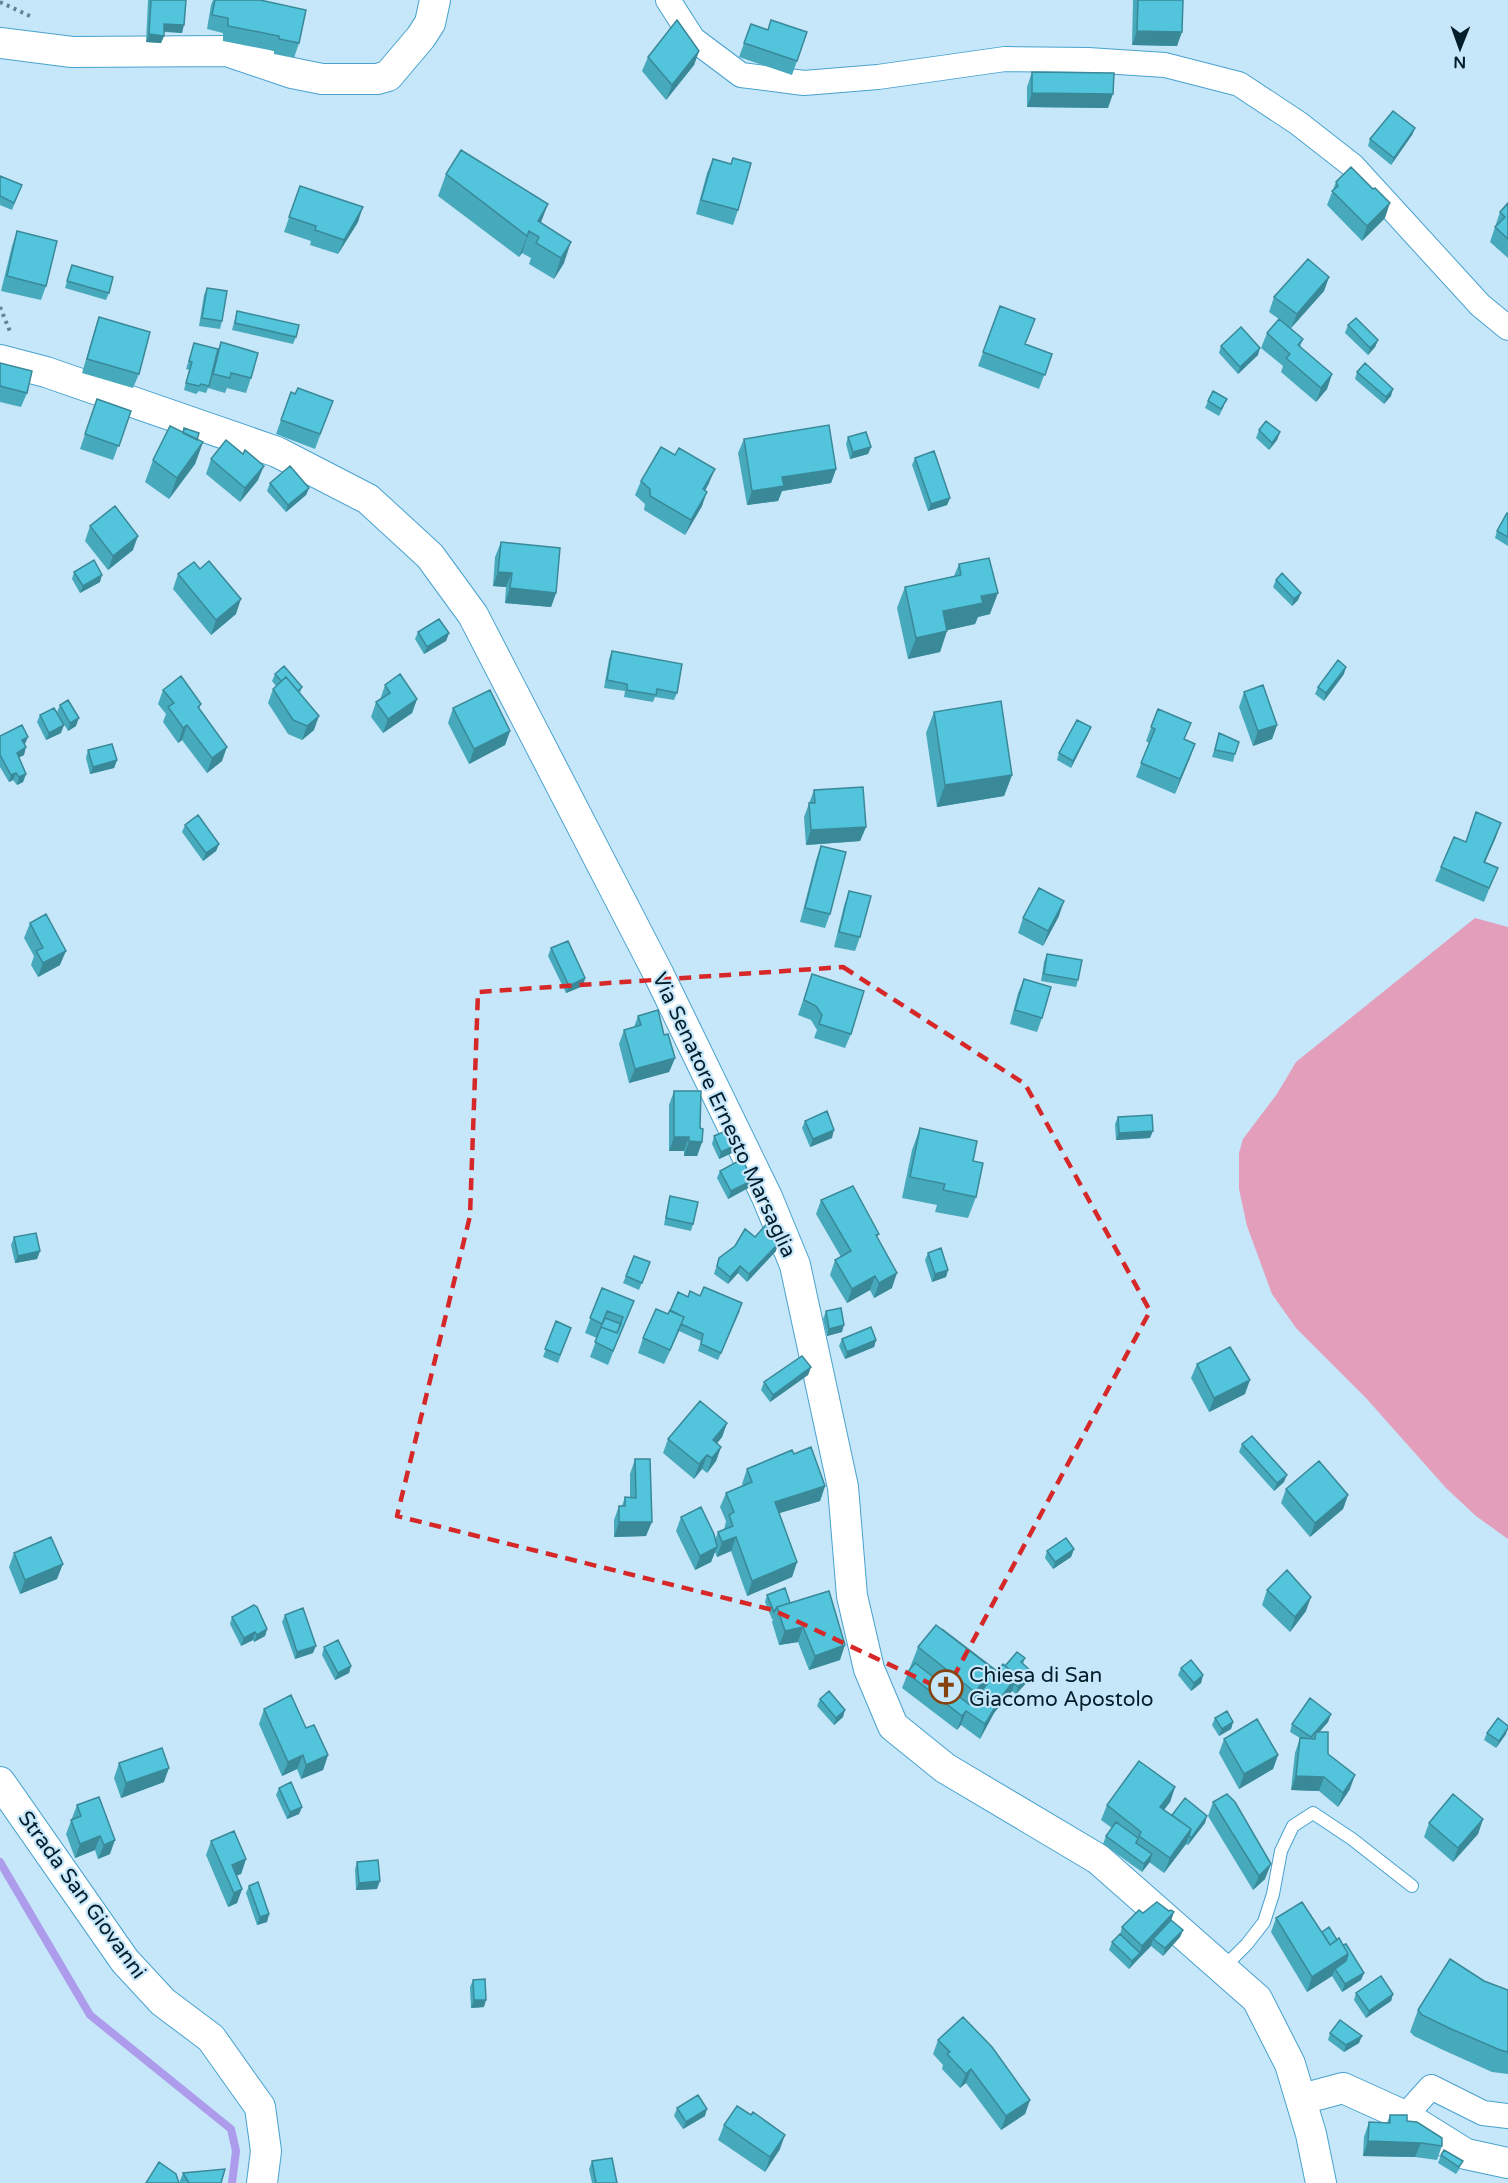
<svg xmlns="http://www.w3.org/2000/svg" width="1508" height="2183" viewBox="0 0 1508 2183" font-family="'Varela Round',sans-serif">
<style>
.green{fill:#e29eba}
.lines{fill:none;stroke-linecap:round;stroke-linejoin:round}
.stream{stroke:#ac9ceb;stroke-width:8}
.service-casing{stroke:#48a2ce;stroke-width:14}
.minor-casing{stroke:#48a2ce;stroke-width:26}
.tertiary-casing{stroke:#48a2ce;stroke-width:32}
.path{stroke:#638191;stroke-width:4;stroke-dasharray:3 4.5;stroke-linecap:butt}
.service{stroke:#fff;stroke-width:12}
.minor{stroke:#fff;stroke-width:24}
.tertiary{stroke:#fff;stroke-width:30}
.wall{fill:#47a9bc}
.shaded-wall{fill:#398999}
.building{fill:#52c4db;stroke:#398999;stroke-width:1.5}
.marked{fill:none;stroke:#d62828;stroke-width:4.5;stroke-dasharray:12 8;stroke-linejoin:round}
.labels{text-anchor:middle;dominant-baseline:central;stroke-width:4.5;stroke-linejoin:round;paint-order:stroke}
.street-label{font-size:21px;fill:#021e2b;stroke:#c6e6f9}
.poi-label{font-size:21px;fill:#021e2b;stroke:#c6e6f9;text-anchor:start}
</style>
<rect width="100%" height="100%" fill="#c6e6f9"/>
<path class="green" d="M1475 918 1508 927V1539L1476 1516 1446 1488 1366 1398 1296 1328 1272 1294 1247 1226 1239 1189V1153L1243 1139 1277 1094 1296 1062Z"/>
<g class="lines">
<path class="stream" d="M0 1862 90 2015 231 2129 236 2151 232 2183"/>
<defs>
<path id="service" d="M1223 1968 1247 1944 1264 1922 1273 1894 1281 1851 1293 1826 1313 1813 1352 1839 1412 1886"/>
<path id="minor" d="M668 0 693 39 741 75 804 83 878 77 1005 59 1088 60 1165 65 1239 84 1298 123 1353 166 1480 305 1508 328
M1405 2116 1431 2087 1483 2113 1508 2116"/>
<path id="tertiary" d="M0 43 72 52 227 51 292 73 322 79H377L388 76 421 37 430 23 435 0
M0 360 46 372 277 452 368 499 430 556 473 615 659 975 767 1197 795 1265 843 1487 852 1596 869 1669 893 1726 945 1768 1098 1859 1257 1999 1290 2064 1311 2134 1321 2183
M0 1782 125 1961 163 2002 211 2038 260 2107 266 2151 262 2183
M1302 2099 1343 2088 1405 2116 1466 2154 1508 2163"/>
</defs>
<use href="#service" class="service-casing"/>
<use href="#minor" class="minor-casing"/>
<use href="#tertiary" class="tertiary-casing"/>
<path class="path" d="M0 2 32 17
M0 307 11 334"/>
<use href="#service" class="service"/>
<use href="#minor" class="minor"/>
<use href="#tertiary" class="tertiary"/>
</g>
<path class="wall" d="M148 0H186L182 33 164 32V36L161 43 146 42Z
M213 0H260L299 43 294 58 274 54V51L223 41V33L207 29 211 5Z
M1133 0H1183L1177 46 1132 45Z
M751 24 797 61 792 75 739 57Z
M699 51 694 65 666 100 642 71 648 57Z
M1032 72 1108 108 1027 107V87Z
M1415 128 1412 135 1391 165 1368 146 1370 139Z
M733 158 738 210 733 225 696 214 707 173 713 159 731 164Z
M446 174 541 223 564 263 554 279 529 264 531 258 522 253 519 257 438 196Z
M0 176 22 185 12 210 0 205Z
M1336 182 1385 218 1362 241 1327 205Z
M300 186 358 222 338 254 310 245 311 241 284 232Z
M1508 203V258L1490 242 1500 212Z
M17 231 46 286 41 300 1 291 12 246Z
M72 265 109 293 106 300 65 288Z
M1329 277 1324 291 1291 328 1303 339 1300 347 1332 374 1327 389 1316 402 1281 372 1283 366 1261 348 1267 333 1279 319 1269 312 1274 297Z
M207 288 222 321 220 329 199 326 204 295Z
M1000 306 1026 344 1052 354 1039 389 978 366Z
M237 311 296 337 293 344 232 330Z
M99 317 139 374 133 388 82 373 94 332Z
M1348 325 1378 340 1375 347 1368 355 1345 333Z
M221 342 251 378 246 393 227 388 225 393 208 388 206 393 199 391 196 394 184 390 189 370 186 369 194 343 218 349Z
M1221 346 1258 355 1238 374 1219 353Z
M0 363 27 393 21 407 0 402Z
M1357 372 1391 396 1384 404 1355 379Z
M291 392 295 394 333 401 315 449 276 434Z
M97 399 131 411 113 460 80 449Z
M1208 401 1224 406 1219 416 1205 408Z
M1259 430 1280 432 1277 440 1269 450 1256 438Z
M848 437 871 447 868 454 850 459 846 444Z
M744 439 836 469 831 483 782 491 778 501 747 505 738 453Z
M197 440 203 442 195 464 169 499 145 482 153 460Z
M915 458 950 498 947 505 928 511 912 465Z
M211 459 258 480 240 502 206 474Z
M641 481 709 483 705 491 702 506 685 535 644 510 645 504 635 495Z
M270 483 309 488 306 495 286 512 267 491Z
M1508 514V546L1495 538 1497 531Z
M90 526 133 550 108 570 85 541Z
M501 542 556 593 551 607 505 603 506 587 493 586 495 557Z
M959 564 990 614 978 617 975 624 947 630 940 652 908 659 897 608 905 587 954 576Z
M74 572 100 582 80 593 72 579Z
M178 574 236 614 211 635 173 589Z
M1276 580 1301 593 1298 600 1292 606 1273 587Z
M418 632 449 633 446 641 424 654 415 639Z
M612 651 677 693 674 700 655 697 653 702 624 697 625 691 604 688 609 659Z
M275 674 302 687 300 693 314 730 302 740 288 734 268 703 273 689 276 686 272 681Z
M1344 674 1324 701 1315 694 1318 687Z
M385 685 417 699 412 713 383 733 371 717 376 702 380 700Z
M163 690 201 704 199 709 222 761 207 773 182 740 178 743 163 722 166 714 158 704Z
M1244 692 1277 725 1272 739 1253 746 1239 707Z
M60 705 76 726 68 731 57 712Z
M453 708 510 731 505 745 469 764 448 723Z
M1158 709 1185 740 1195 744 1175 794 1136 777 1149 743 1146 741Z
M934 712 1012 775 1004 796 937 807 926 733Z
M40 715 61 733 46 740 37 722Z
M1219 733 1235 754 1233 762 1212 757Z
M1088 734 1071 768 1057 760 1059 753Z
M0 736 25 744 24 755 19 757 26 774 23 782 17 785 13 780 9 782 0 767Z
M88 750 117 760 114 768 90 774 86 758Z
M814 790 866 827 860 841 806 845 804 817Z
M185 825 219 844 216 851 203 861 182 832Z
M1496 837 1485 862 1492 882 1484 902 1435 881 1441 867 1465 842Z
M821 846 830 914 825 928 800 922 816 860Z
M849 891 860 937 855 951 834 947 844 906Z
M1059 916 1043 946 1018 933 1023 918Z
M30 923 60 965 38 977 31 965 34 956 24 938Z
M551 948 585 978 583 986 566 993 548 956Z
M1047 954 1078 980 1076 987 1041 981 1044 962Z
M812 974 851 1034 845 1048 814 1038 817 1030 811 1020 798 1015Z
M1024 979 1042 1018 1037 1032 1010 1024 1018 993Z
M638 1016 664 1035 675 1058 669 1072 629 1083 619 1044 624 1030 634 1027Z
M674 1091 700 1128 702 1142 697 1156H684V1151H669V1105Z
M1118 1117 1150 1138 1116 1140 1115 1124Z
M805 1121 832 1138 810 1147 802 1128Z
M920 1128 973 1161 976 1197 968 1218 935 1212 937 1205 902 1198 912 1150Z
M714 1136 734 1146 732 1153 719 1159 712 1144Z
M720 1171 750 1187 728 1199 717 1178Z
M670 1196 693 1224 691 1231 664 1225 668 1203Z
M821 1200 879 1234 877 1238 892 1288 874 1298 870 1290 847 1303 830 1275 835 1260 841 1257 816 1214Z
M14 1237 40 1251 37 1259 15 1263 11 1245Z
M755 1237 776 1251 747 1282 738 1273 728 1284 714 1274 719 1258Z
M928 1253 948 1270 946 1277 932 1282 925 1260Z
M634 1256 650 1262 639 1290 623 1283Z
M602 1288 628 1315 608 1365 590 1357 597 1338 585 1333Z
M688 1297 740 1311 718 1360 698 1351 701 1341 679 1331 664 1364 638 1353 643 1338Z
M826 1311 842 1332 827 1336 823 1319Z
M556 1321 571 1328 558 1363 543 1357Z
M842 1339 876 1340 874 1347 845 1359 839 1346Z
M1197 1364 1245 1394 1209 1412 1191 1378Z
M811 1367 808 1375 770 1402 761 1390 764 1382Z
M727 1423 722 1437 717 1443 721 1447 716 1461 707 1473 702 1469 694 1479 663 1453 668 1439Z
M1242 1444 1284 1482 1274 1491 1239 1452Z
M794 1454 825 1486 820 1501 779 1513 797 1562 792 1577 747 1596 731 1551 717 1557 715 1552 711 1562 695 1570 676 1531 681 1517 715 1540 718 1532 724 1530 726 1521 720 1507 726 1493 743 1486 742 1484 747 1469Z
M635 1459 646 1536 614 1537V1520L619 1506H622L625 1497 630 1498V1474Z
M1286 1489 1348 1495 1343 1509 1310 1537 1281 1503Z
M1074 1549 1071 1557 1053 1569 1045 1558 1047 1551Z
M14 1553 57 1579 20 1594 9 1567Z
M1267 1590 1306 1611 1290 1632 1262 1605Z
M767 1595 790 1603 840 1660 809 1670 798 1642 779 1645 772 1622 773 1619H772L765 1602Z
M285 1615 313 1653 295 1659 282 1622Z
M232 1617 267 1629 265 1636 254 1642 253 1640 241 1646 230 1624Z
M324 1647 351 1666 349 1673 335 1680 322 1655Z
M918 1647 997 1671 1005 1666 1025 1658 1023 1664 1029 1680 1016 1694 1012 1691 994 1713 980 1739 961 1725 957 1730 902 1688Z
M1181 1668 1203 1675 1201 1683 1191 1691 1178 1675Z
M820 1699 843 1717 834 1725 817 1706Z
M264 1709 306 1728 328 1755 323 1770 301 1779 297 1769 282 1776 259 1724Z
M1331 1714 1328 1722 1319 1732 1328 1754 1350 1789 1338 1807 1319 1791 1291 1790 1295 1753 1300 1738 1290 1732 1292 1724Z
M1215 1718 1233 1722 1231 1729 1219 1736 1212 1725Z
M1487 1733 1506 1734 1496 1748 1484 1740Z
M1224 1739 1278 1755 1273 1769 1239 1789 1219 1753Z
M119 1763 164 1782 121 1798 114 1778Z
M1175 1787 1170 1802 1164 1810 1172 1815 1205 1823 1188 1845 1186 1844 1164 1873 1149 1862 1142 1872 1103 1844 1106 1836 1112 1828 1101 1820 1107 1805Z
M279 1788 302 1807 299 1814 287 1819 276 1795Z
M99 1797 110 1854 98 1859 95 1850 75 1858 66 1834 77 1805Z
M1213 1802 1265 1879 1253 1890 1208 1816Z
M1483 1819 1478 1834 1453 1862 1424 1837 1429 1823Z
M211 1841 246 1859 241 1874 237 1875 242 1889 237 1903 228 1907 206 1855Z
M357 1862 377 1889 356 1890 355 1869Z
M249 1886 269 1914 267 1922 257 1925 246 1893Z
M1276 1918 1322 1932 1337 1940 1343 1945 1364 1973 1361 1980 1342 1992 1332 1976 1307 1992 1271 1932Z
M1171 1920 1183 1930 1180 1937 1163 1956 1151 1946 1129 1969 1109 1950 1112 1942 1120 1934 1122 1927Z
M473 1980 484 2007 471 2008 470 1987Z
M1484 1981 1508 1990V2074L1492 2072 1441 2049 1414 2036 1410 2032 1418 2010Z
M1356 1993 1393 1994 1391 2001 1366 2018 1354 2000Z
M1330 2033 1359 2043 1344 2052 1328 2040Z
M938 2040 1030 2100 1025 2114 1001 2130 966 2083 960 2088 942 2069 943 2065 933 2054Z
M677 2108 705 2116 683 2129 674 2116Z
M1390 2115 1442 2146 1437 2160 1415 2157 1363 2156 1364 2137 1369 2122 1387 2123Z
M724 2125 780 2149 765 2172 718 2140Z
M1441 2155 1460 2168 1456 2174 1438 2163Z
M592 2161 617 2183H592L589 2169Z
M183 2173 221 2183H179Z"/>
<path class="shaded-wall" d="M164 24 184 25 182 33 162 31Z
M1137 31 1182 32 1177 46 1132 45Z
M149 34 164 36 161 43 146 42Z
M699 51 694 65 666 100 672 85Z
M1032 93 1113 94 1108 108 1027 107Z
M1415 128 1412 135 1391 165 1394 158Z
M1390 203 1385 218 1362 241 1367 226Z
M548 204 540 225 538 221Z
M363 207 358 222 338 254 344 240Z
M529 231 522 253 519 257 527 236Z
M571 242 564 263 554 279 561 258Z
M1329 277 1324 291 1291 328 1297 314Z
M1378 340 1375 347 1368 355 1370 348Z
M1260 348 1258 355 1238 374 1240 367Z
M1332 374 1327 389 1316 402 1321 388Z
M1393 389 1391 396 1384 404 1386 397Z
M1280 432 1277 440 1269 450 1272 443Z
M203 442 195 464 169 499 177 478Z
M871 447 868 454 850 459 853 452Z
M264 466 258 480 240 502 245 488Z
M715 469 709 483 697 504 703 489Z
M836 469 831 483 782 491 778 501 747 505 752 491 782 477Z
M309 488 306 495 286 512 288 505Z
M707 492 702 506 685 535 691 520Z
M950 498 947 505 928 511 931 504Z
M138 536 133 550 108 570 113 556Z
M498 572 512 573 506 587 493 586Z
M102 575 100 582 80 593 83 586Z
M510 588 556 593 551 607 505 603Z
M998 593 990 614 978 617 975 624 935 633 943 611 981 596Z
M1301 593 1298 600 1292 606 1294 599Z
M241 599 236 614 211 635 216 620Z
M947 631 940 652 908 659 916 638Z
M449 633 446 641 424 654 427 647Z
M1346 667 1344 674 1324 701 1326 693Z
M417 699 412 713 383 733 388 719Z
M319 716 314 730 302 740 307 726Z
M79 718 76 726 68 731 70 723Z
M64 725 61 733 46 740 49 733Z
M187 725 182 740 178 743 183 728Z
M1277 725 1272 739 1253 746 1258 731Z
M1091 727 1088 734 1071 768 1073 761Z
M510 731 505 745 469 764 474 749Z
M28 737 25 744 19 747 22 740Z
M1195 744 1190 758 1175 794 1180 779Z
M26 747 24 755 14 760 17 753Z
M227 747 222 761 207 773 212 758Z
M117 760 114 768 90 774 93 767Z
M16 773 13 780 9 782 11 775Z
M26 774 23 782 17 785 19 777Z
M1012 775 1004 796 937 807 945 785Z
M1501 823 1496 837 1479 876 1484 862Z
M866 827 860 841 806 845 811 830Z
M219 844 216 851 203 861 206 853Z
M1064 901 1059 916 1043 946 1048 931Z
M66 951 60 965 38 977 43 963Z
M585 978 583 986 566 993 569 986Z
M675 1058 669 1072 629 1083 635 1069Z
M834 1130 832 1138 810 1147 813 1139Z
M1153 1131 1150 1138 1116 1140 1119 1133Z
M674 1137H689L684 1151H669Z
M689 1141 702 1142 697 1156H684Z
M734 1146 732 1153 719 1159 721 1152Z
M753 1180 750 1187 728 1199 731 1191Z
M778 1244 776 1251 747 1282 749 1274Z
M40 1251 37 1259 15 1263 18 1256Z
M740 1266 738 1273 728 1284 730 1277Z
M948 1270 946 1277 932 1282 935 1274Z
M897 1273 892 1288 874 1298 879 1283Z
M875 1276 870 1290 847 1303 852 1289Z
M684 1317 679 1331 664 1364 670 1350Z
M844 1325 842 1332 827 1336 829 1329Z
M876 1340 874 1347 845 1359 847 1352Z
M811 1367 808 1375 770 1402 773 1395Z
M1250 1380 1245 1394 1209 1412 1214 1398Z
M727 1423 722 1437 708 1455 713 1440Z
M721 1447 716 1461 707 1473 712 1458Z
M707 1455 702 1469 694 1479 699 1464Z
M1287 1475 1284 1482 1274 1491 1277 1483Z
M825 1486 820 1501 770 1516 775 1502Z
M1348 1495 1343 1509 1310 1537 1315 1523Z
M619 1522H652L646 1536 614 1537Z
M736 1537 731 1551 717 1557 722 1542Z
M717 1547 711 1562 695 1570 700 1556Z
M1074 1549 1071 1557 1053 1569 1055 1562Z
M797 1562 792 1577 747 1596 752 1581Z
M63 1564 57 1579 20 1594 25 1580Z
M1311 1597 1306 1611 1290 1632 1295 1617Z
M803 1627 798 1642 779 1645 785 1631Z
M267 1629 265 1636 254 1642 257 1635Z
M255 1632 253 1640 241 1646 244 1638Z
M845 1645 840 1660 809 1670 815 1656Z
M316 1646 313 1653 295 1659 297 1652Z
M351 1666 349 1673 335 1680 338 1673Z
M993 1669 982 1697 968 1712 975 1692Z
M1032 1672 1029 1680 1016 1694 1018 1687Z
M1203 1675 1201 1683 1191 1691 1194 1683Z
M1017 1676 1012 1691 994 1713 980 1739 985 1724 1000 1699Z
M845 1710 843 1717 834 1725 836 1718Z
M966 1711 961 1725 957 1730 962 1716Z
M1331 1714 1328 1722 1315 1737 1316 1732Z
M1233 1722 1231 1729 1219 1736 1222 1729Z
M1508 1728 1506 1734 1496 1748 1499 1741Z
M303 1755 297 1769 282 1776 288 1762Z
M328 1755 323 1770 301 1779 306 1765Z
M1278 1755 1273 1769 1239 1789 1244 1774Z
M169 1768 164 1782 121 1798 126 1783Z
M1355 1775 1350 1789 1338 1807 1343 1793Z
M1296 1776 1324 1777 1319 1791 1291 1790Z
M1175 1787 1170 1802 1155 1821 1160 1807Z
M302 1807 299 1814 287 1819 290 1812Z
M1207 1816 1205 1823 1188 1845 1191 1838Z
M1483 1819 1478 1834 1453 1862 1458 1848Z
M1191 1829 1186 1844 1164 1873 1170 1858Z
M100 1836 95 1850 75 1858 80 1844Z
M115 1840 110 1854 98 1859 104 1845Z
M1152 1854 1150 1862 1142 1872 1144 1864Z
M246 1859 241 1874 227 1879 232 1865Z
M1271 1864 1265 1879 1253 1890 1259 1876Z
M380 1881 377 1889 356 1890 359 1883Z
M242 1889 237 1903 228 1907 234 1893Z
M1174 1912 1169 1927 1153 1939 1151 1946 1137 1960 1142 1946Z
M269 1914 267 1922 257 1925 260 1917Z
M1183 1930 1180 1937 1163 1956 1165 1948Z
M1140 1953 1137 1960 1129 1969 1132 1961Z
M1348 1954 1343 1969H1335L1332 1976 1307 1992 1312 1977Z
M1364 1973 1361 1980 1342 1992 1345 1984Z
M1393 1994 1391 2001 1366 2018 1369 2011Z
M474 2000H486L484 2007 471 2008Z
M1362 2036 1359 2043 1344 2052 1346 2045Z
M971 2069 966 2083 960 2088 966 2074Z
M1030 2100 1025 2114 1001 2130 1006 2116Z
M707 2109 705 2116 683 2129 686 2122Z
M785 2135 780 2149 765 2172 770 2157Z
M1368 2141 1421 2143 1415 2157 1363 2156Z"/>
<path class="building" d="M151 0H186L184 25 164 24V36L149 34Z
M215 0H260L306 10 299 43 279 39V36L228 26V18L212 15Z
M1138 0H1183L1182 32 1137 31Z
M677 20 699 51 672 85 648 57Z
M771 20 807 32 797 61 744 43 751 24 768 30Z
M1032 72 1114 73 1113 94 1032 93Z
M1393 111 1415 128 1394 158 1370 139Z
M461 150 548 204 538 221 571 242 561 258 536 243 539 237 529 231 527 236 446 174Z
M733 158 751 163 738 210 701 200 713 159 731 164Z
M1351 167 1373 189 1375 188 1390 203 1367 226 1332 191 1338 186 1336 182Z
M0 176 22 185 14 203 0 196Z
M300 186 363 207 344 240 315 230 316 226 289 217Z
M1508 203V239L1495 227 1505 217 1500 212Z
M17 231 57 241 46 286 7 276Z
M1308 259 1329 277 1297 314 1274 297Z
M72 265 113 277 109 293 67 281Z
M207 288 227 291 222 321 202 318Z
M1000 306 1035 319 1025 344 1052 354 1045 375 983 352Z
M237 311 299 325 296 337 235 323Z
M99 317 150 332 139 374 87 359Z
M1356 318 1378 340 1370 348 1348 325Z
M1279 319 1303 339 1298 345 1332 374 1321 388 1286 358 1290 354 1267 333Z
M1241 327 1260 348 1240 367 1221 346Z
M221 342 258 353 251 378 231 373 230 378 213 374Z
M194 343 218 349 209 386 201 384 199 386 186 383 192 362 189 361Z
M0 363 32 371 27 393 0 386Z
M1365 363 1393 389 1386 397 1357 372Z
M298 388 333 401 320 434 281 420 291 392 295 394Z
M1213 391 1227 399 1221 409 1208 401Z
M97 399 131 411 119 446 85 434Z
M1266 421 1280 432 1272 443 1259 430Z
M829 425 836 469 782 477 784 486 752 491 744 439Z
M170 426 203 442 177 478 153 460Z
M184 428 199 433 197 440 183 433Z
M866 432 871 447 853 452 848 437Z
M226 440 243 454 245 450 264 466 245 488 211 459Z
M661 447 675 455 679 448 715 469 703 489 707 492 691 520 650 496V489L641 481Z
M934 451 950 498 931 504 915 458Z
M290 466 309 488 288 505 270 483Z
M115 506 138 536 113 556 90 526Z
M1507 513 1508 514V537L1497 531Z
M501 542 560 548 556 593 510 588 512 573 498 572Z
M989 558 998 593 981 596 983 603 943 611 947 631 916 638 905 587 961 575 959 564Z
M94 560 102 575 83 586 74 572Z
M209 561 241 599 216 620 178 574 194 562 200 569Z
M1282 573 1301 593 1294 599 1276 580Z
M439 619 449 633 427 647 418 632Z
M612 651 682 664 677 693 657 689 656 695 627 690V684L607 680Z
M1338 660 1346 667 1326 693 1318 687Z
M284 666 302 687 298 691 286 677 281 681 275 674Z
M400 674 417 699 388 719 376 702 390 693 385 685Z
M181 676 201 704 198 707 227 747 212 758 187 725 183 728 168 707 174 703 163 690Z
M286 677 319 716 307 726 293 720 273 689Z
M1263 685 1277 725 1258 731 1244 692Z
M490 690 510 731 474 749 453 708Z
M68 700 79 718 70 723 60 705Z
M1001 701 1012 775 945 785 934 712Z
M54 708 64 725 49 733 40 715Z
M1158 709 1191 723 1184 739 1195 744 1180 779 1141 763 1155 729 1151 727Z
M1077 720 1091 727 1073 761 1059 753Z
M22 725 28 737 22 740 26 747 17 753 26 774 19 777 16 773 11 775 0 755V736Z
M1219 733 1239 742 1235 754 1215 750Z
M112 744 117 760 93 767 88 750Z
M863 787 866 827 811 830 809 803H815L814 790Z
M1476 812 1501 823 1484 862 1498 868 1489 888 1441 867 1454 837 1466 842Z
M198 815 219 844 206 853 185 825Z
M821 846 846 852 830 914 805 908Z
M1039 888 1064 901 1048 931 1023 918Z
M849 891 871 896 860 937 839 932Z
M46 914 66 951 43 963 36 951 43 948 30 923Z
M568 941 585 978 569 986 551 948Z
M1047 954 1082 960 1078 980 1044 974Z
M812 974 864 991 851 1034 819 1024 822 1015 816 1006 804 1000Z
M1024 979 1051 987 1042 1018 1015 1010Z
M658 1010 664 1035 668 1034 675 1058 635 1069 624 1030 641 1025 638 1016Z
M674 1091H701L700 1128 703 1129 702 1142 689 1141V1137H674Z
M827 1111 834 1130 813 1139 805 1121Z
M1152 1115 1153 1131 1119 1133 1118 1117Z
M920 1128 977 1141 973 1161 983 1163 976 1197 943 1190 945 1184 910 1177Z
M728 1130 734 1146 721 1152 714 1136Z
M742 1159 753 1180 731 1191 720 1171Z
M853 1186 879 1234 876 1235 897 1273 879 1283 875 1276 852 1289 835 1260 851 1251 821 1200Z
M670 1196 698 1202 693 1224 666 1218Z
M770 1220 778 1244 749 1274 740 1266 730 1277 717 1266 719 1258 735 1246 745 1229 755 1237Z
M36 1233 40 1251 18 1256 14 1237Z
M941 1248 948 1270 935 1274 928 1253Z
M634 1256 650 1262 642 1283 626 1276Z
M704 1287 742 1303 721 1353 701 1344 703 1334 681 1324 684 1317 670 1311 678 1292 688 1297 690 1291 700 1296Z
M602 1288 634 1301 613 1351 595 1342 601 1327 617 1333 623 1317 607 1311 602 1324 590 1318Z
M841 1308 844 1325 829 1329 826 1311Z
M656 1309 668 1314 670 1310 684 1317 670 1350 643 1338Z
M605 1318 621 1324 617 1333 601 1327Z
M556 1321 571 1328 560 1355 545 1349Z
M871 1327 876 1340 847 1352 842 1339Z
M1230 1347 1250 1380 1214 1398 1197 1364Z
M802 1356 811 1367 773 1395 764 1382Z
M700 1401 727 1423 713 1440 721 1447 712 1458 707 1455 699 1464 668 1439Z
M1252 1436 1287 1475 1277 1483 1242 1444Z
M811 1447 825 1486 775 1502 797 1562 752 1581 736 1537 722 1542 718 1532 733 1526 729 1515 734 1512 726 1493 752 1482 747 1469 792 1450 794 1454Z
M635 1459H650L652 1522H619V1506H625V1497L636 1498Z
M1319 1461 1348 1495 1315 1523 1286 1489Z
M701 1507 714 1534 717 1547 700 1556 681 1517Z
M51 1537 63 1564 25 1580 14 1553Z
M1066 1538 1074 1549 1055 1562 1047 1551Z
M1287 1570 1311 1597 1295 1617 1267 1590Z
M785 1588 790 1603 777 1607 774 1612 767 1595Z
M829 1591 845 1645 815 1656 803 1627 785 1631 777 1607Z
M254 1605 257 1607 267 1629 257 1635 255 1632 244 1638 232 1617Z
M303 1608 316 1646 297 1652 285 1615Z
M936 1625 993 1669 975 1692 918 1647Z
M942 1629 997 1671 1003 1664 1017 1676 1000 1699 985 1724 966 1711 962 1716 907 1673 915 1663 970 1705 988 1683 984 1680 993 1669Z
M338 1640 351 1666 338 1673 324 1647Z
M1017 1652 1025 1658 1021 1662 1032 1672 1018 1687 1014 1683 1017 1676 1005 1666Z
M1191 1660 1203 1675 1194 1683 1181 1668Z
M829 1691 845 1710 836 1718 820 1699Z
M291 1695 306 1728 314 1725 328 1755 306 1765 303 1755 288 1762 264 1709Z
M1310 1698 1331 1714 1311 1737 1292 1724Z
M1227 1711 1233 1722 1222 1729 1215 1718Z
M1498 1718 1508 1726V1728L1499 1741 1487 1733Z
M1257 1719 1278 1755 1244 1774 1224 1739Z
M1316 1732H1328V1754L1355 1775 1343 1793 1324 1777 1296 1776 1300 1738 1315 1739Z
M162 1748 169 1768 126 1783 119 1763Z
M1139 1761 1175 1787 1160 1807 1191 1829 1170 1858 1139 1836 1141 1832 1107 1805Z
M291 1782 302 1807 290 1812 279 1788Z
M1227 1794 1235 1802 1271 1864 1259 1876 1213 1802Z
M1453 1794 1483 1819 1458 1848 1429 1823Z
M99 1797 115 1840 104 1845 100 1836 80 1844 71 1820 81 1816 77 1805Z
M1185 1798 1207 1816 1191 1838 1189 1836 1191 1829 1172 1815Z
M1116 1822 1138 1838 1136 1843 1152 1854 1144 1864 1106 1836Z
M234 1831 246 1859 232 1865 242 1889 234 1893 211 1841Z
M378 1860 380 1881 359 1883 357 1862Z
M258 1882 269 1914 260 1917 249 1886Z
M1157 1902 1169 1911 1171 1910 1174 1912 1142 1946 1122 1927 1139 1910 1143 1913Z
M1302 1902 1330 1945 1339 1938 1348 1954 1312 1977 1276 1918Z
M1171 1920 1183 1930 1165 1948 1153 1939Z
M1329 1927 1337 1940 1330 1945 1322 1932Z
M1120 1934 1140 1953 1132 1961 1112 1942Z
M1346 1944 1364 1973 1345 1984 1335 1969 1346 1961 1348 1954 1343 1945Z
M1450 1959 1484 1981 1508 1990V2052L1500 2050 1449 2028 1422 2015 1418 2010Z
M1381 1976 1393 1994 1369 2011 1356 1993Z
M485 1979 486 2000H474L473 1980Z
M963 2017 992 2047 1030 2100 1006 2116 971 2069 966 2074 947 2054 950 2052 938 2040Z
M1340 2020 1362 2036 1346 2045 1330 2033Z
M698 2095 707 2109 686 2122 677 2108Z
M737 2106 751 2115 753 2112 785 2135 770 2157 724 2125Z
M1390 2115H1407V2121L1417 2122 1442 2138V2146L1421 2143 1368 2141 1369 2122 1390 2123Z
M1444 2150 1463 2161 1459 2167 1441 2155Z
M612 2158 617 2183H596L592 2161Z
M159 2162 176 2174 179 2183H146Z
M225 2169 221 2183H189L183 2173Z"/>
<path class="marked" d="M843 967 1025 1084 1150 1311 946 1691 773 1610 397 1516 470 1216 478 992Z"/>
<defs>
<symbol id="church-ring" viewBox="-11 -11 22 22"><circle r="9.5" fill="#c6e6f9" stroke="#854310" stroke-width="1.5"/><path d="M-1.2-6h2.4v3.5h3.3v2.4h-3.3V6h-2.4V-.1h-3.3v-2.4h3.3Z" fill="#854310"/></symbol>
</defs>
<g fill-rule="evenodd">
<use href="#church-ring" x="927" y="1668" width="38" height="38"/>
</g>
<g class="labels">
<g class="street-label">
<text transform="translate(724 1115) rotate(65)">Via Senatore Ernesto Marsaglia</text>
<text transform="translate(82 1895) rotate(54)">Strada San Giovanni</text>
</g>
<g class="poi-label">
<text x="969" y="1675">Chiesa di San<tspan x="969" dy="24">Giacomo Apostolo</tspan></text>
</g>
</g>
<g transform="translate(1460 48) rotate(181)" stroke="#c6e6f9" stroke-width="4.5" paint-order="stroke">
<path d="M0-4.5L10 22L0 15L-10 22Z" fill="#021e2b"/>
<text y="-9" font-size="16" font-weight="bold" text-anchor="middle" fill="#021e2b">N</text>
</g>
</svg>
